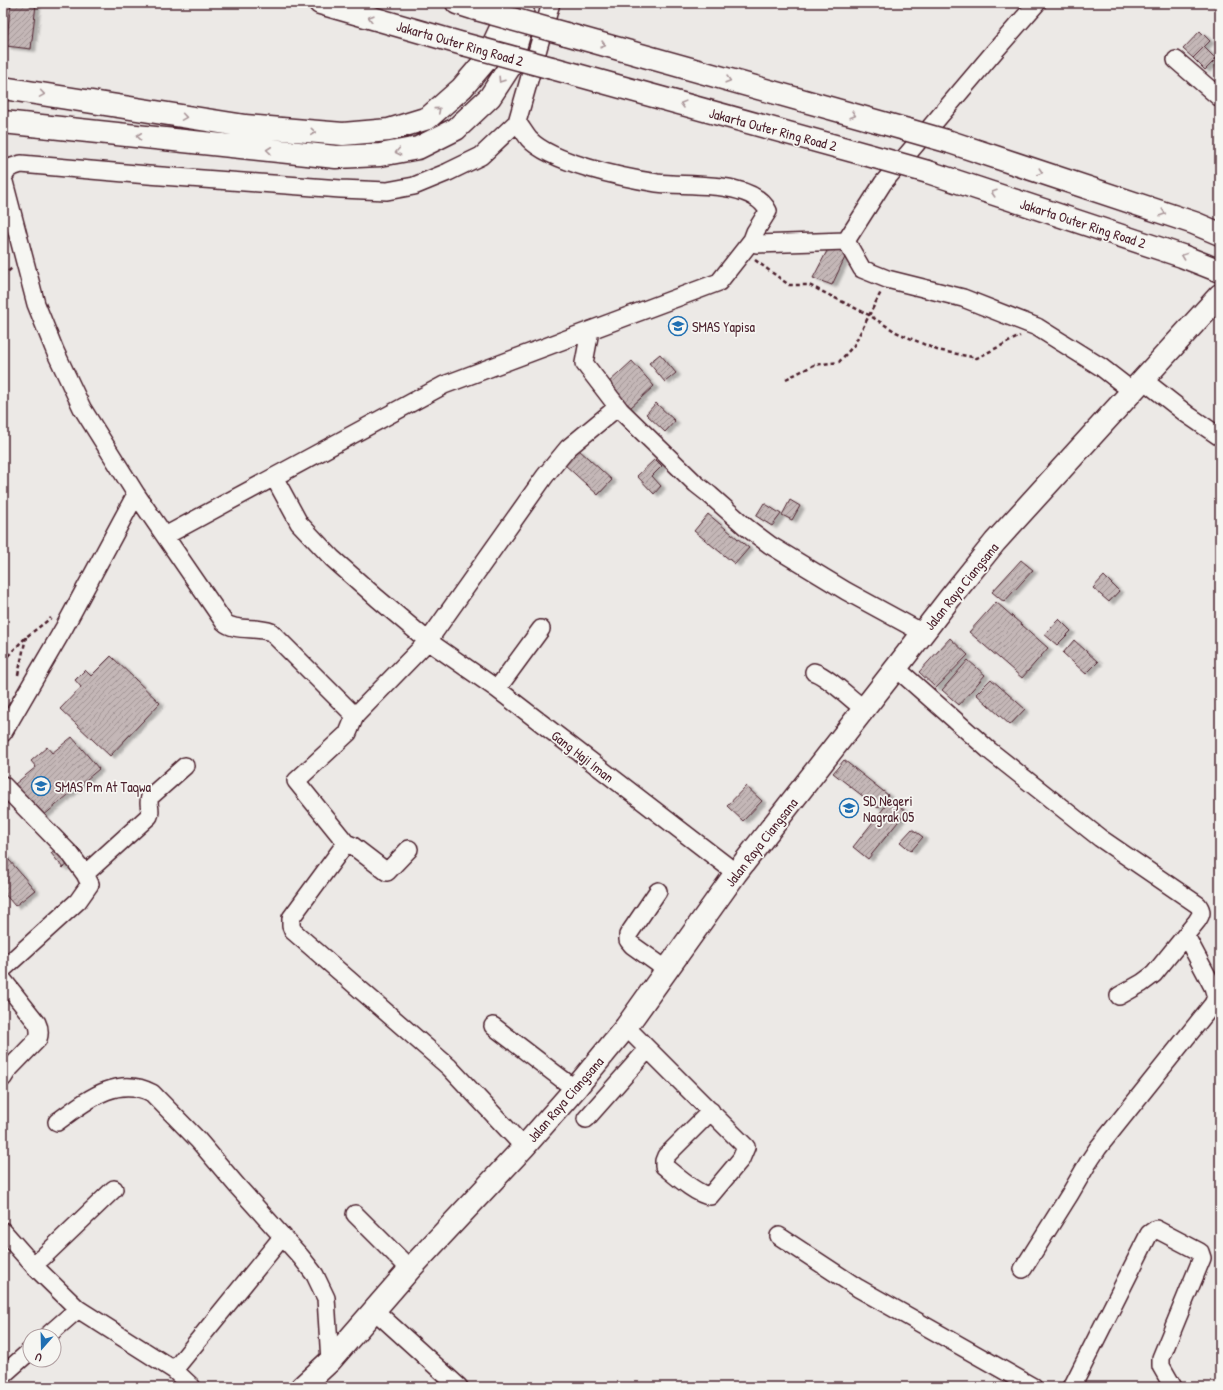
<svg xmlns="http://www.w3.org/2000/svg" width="1223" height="1390" viewBox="0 0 1223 1390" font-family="'Patrick Hand',sans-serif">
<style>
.building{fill:url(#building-hatch);stroke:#4a1f2b;filter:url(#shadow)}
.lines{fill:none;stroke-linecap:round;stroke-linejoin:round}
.minor-casing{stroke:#4a1f2b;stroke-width:20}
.major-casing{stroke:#4a1f2b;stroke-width:25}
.highway-casing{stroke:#4a1f2b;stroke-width:25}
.path{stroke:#4a1f2b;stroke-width:2.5;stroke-dasharray:4 3;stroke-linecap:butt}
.minor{stroke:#f6f6f2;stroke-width:17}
.major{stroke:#f6f6f2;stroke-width:22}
.highway{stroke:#f6f6f2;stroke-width:22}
.highway-bridge-casing{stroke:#4a1f2b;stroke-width:25;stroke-linecap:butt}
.highway-bridge{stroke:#f6f6f2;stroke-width:22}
.oneway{stroke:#a99598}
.labels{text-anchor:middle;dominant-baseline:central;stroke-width:3.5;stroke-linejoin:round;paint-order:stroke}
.street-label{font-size:14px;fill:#4a1f2b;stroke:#f6f6f2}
.poi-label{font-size:14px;fill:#4a1f2b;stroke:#f6f6f2;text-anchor:start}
</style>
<defs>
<pattern id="building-hatch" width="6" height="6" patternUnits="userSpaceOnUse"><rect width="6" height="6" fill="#c4b7b7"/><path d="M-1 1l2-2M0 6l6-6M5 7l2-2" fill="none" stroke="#a19495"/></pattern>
<filter id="shadow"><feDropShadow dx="4.5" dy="2.5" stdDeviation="1" flood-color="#0004"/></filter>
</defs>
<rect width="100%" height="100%" fill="#ece9e6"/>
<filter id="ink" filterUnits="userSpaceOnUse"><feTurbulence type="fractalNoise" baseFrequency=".025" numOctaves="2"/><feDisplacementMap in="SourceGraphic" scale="8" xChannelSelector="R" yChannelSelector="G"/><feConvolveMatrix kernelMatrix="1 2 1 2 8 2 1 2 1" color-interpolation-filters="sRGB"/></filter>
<g filter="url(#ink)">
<path class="building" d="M11 3 36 4 31 49 6 46Z
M1200 31 1210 41 1193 58 1183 49Z
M1204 47 1216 59 1205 70 1193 58Z
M829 247 847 253 832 285 813 278Z
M660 354 676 373 665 382 649 363Z
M632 361 654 386 629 409 607 384Z
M656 403 675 421 665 432 646 414Z
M578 449 612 480 598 495 564 464Z
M655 459 662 466 652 476 661 486 654 494 637 476Z
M790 500 800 506 792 520 782 515Z
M764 503 781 514 772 526 756 516Z
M708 514 749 548 735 564 694 531Z
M1021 560 1033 570 1004 602 992 592Z
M1104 576 1119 591 1109 602 1093 588Z
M996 602 1048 648 1022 678 969 632Z
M1059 619 1071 631 1057 645 1044 634Z
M950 638 968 655 936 688 919 672Z
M1074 640 1098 662 1086 674 1063 653Z
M111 656 160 703 110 756 60 709 81 687 75 680 85 670 91 676Z
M968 660 985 675 959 705 942 690Z
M991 679 1025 709 1010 725 976 694Z
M72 737 99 769 43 816 15 784 36 767 31 761 47 747 52 753Z
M844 760 888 795 878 808 833 773Z
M746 786 762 801 743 821 727 806Z
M891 799 906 812 868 859 853 847Z
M912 829 923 837 911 851 900 842Z
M59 846 72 861 63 868 51 853Z
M3 853 35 890 15 906 3 892Z"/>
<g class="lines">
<defs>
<path id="minor" d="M1176 60 1220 98
M752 240 756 244 846 241
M846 241 862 269 887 279 963 298 1037 327 1101 367 1132 391
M846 241 883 183 994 52 1037 3
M590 331 584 363 620 410
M1142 379 1188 415 1220 437
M274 477 299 523 332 558 377 598 428 641 497 689 736 873
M136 494 224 622C234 632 257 626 271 632L355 716
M165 536 444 385 719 282 752 240 755 232 768 211C752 179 688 187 657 183 625 178 551 163 529 139 525 134 521 127 517 122
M896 668 990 751 1100 838 1198 905C1203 912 1201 915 1197 921L1154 974 1142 983 1119 996
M814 672C827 676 852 700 864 709
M497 689 541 629
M3 733 64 628 136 494 82 408 55 351 36 304 3 178 9 168 21 164 148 175 341 189 387 191 414 186 448 172 481 156 517 122 551 3
M3 785 71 855 85 874 90 884 78 901 3 969
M346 843 291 918V926L293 931 449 1067 524 1147
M409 849 387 872 353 846 346 843 296 781 348 733 355 716 428 641 545 476 568 448 614 410H620L696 484 710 495 746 527 770 545 846 591 923 633
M85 874 149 816C152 810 147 804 150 797L185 766
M658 891 628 935V940L632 945 667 970
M3 980 37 1023C40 1029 40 1033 38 1039L8 1070 3 1078
M493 1026 575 1089
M626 1027 746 1147 741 1159 710 1196C697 1195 675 1175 664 1166V1161L666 1156 711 1111
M586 1119 648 1049
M57 1122C85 1102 116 1074 152 1093L198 1140 238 1187 301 1257 315 1275 326 1298 330 1361
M355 1214 410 1269
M3 1231 33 1265 78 1309 174 1370 192 1387
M779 1236 858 1288 1033 1387
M33 1265 43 1257 114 1189
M1023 1269 1070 1194 1088 1163 1098 1148 1213 1004 1216 997 1213 987 1186 936
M374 1310 459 1387
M47 1336 78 1309
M174 1370 283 1236
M3 1375 30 1351
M1072 1387 1149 1234 1156 1229 1200 1252 1202 1258 1161 1358V1366L1173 1387"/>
<path id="major" d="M302 1387 330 1361 410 1269 524 1147 575 1089 626 1027 736 873 896 668 950 598 995 542 1220 295"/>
<path id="highway" d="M320 3 463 44
M457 3 476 9
M566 34 908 130
M552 68 882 159
M3 88 245 126 343 134 389 130 428 118 462 88 486 60 501 28 503 3
M3 122 336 157 380 155 418 148 456 129 490 97 509 68 520 31 523 3
M950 142 1194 223 1220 234
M928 172 1182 256 1220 271"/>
</defs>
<use href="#minor" class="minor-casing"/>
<use href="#major" class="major-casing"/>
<use href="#highway" class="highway-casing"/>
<path class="path" d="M755 260 789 285H809L869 315 896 332 937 350 977 358 1020 336
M3 276 12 268
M786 379 814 365 839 362 854 345 881 292
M3 661 26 637 51 618
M18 675 26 637"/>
<use href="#minor" class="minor"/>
<use href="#major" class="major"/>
<use href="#highway" class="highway"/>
<defs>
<path id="highway-bridge" d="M476 9 566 34
M463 44 552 68
M908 130 950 142
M882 159 928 172"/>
</defs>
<use href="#highway-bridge" class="highway-bridge-casing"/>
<use href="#highway-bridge" class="highway-bridge"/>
</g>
<defs><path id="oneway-chevron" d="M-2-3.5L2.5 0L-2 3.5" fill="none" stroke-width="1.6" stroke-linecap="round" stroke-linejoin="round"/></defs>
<g class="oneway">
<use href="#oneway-chevron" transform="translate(371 18) rotate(-164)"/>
<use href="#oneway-chevron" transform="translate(603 45) rotate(16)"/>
<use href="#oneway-chevron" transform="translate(501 80) rotate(123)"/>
<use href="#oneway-chevron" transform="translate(728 80) rotate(16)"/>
<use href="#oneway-chevron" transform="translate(42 94) rotate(9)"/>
<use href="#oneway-chevron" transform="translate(683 104) rotate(-165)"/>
<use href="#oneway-chevron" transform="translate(438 110) rotate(-41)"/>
<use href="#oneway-chevron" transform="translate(853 115) rotate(16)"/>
<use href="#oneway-chevron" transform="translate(184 117) rotate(9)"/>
<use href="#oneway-chevron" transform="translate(313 132) rotate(5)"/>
<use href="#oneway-chevron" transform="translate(139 136) rotate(-174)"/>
<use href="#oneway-chevron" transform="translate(269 150) rotate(-174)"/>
<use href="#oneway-chevron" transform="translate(398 152) rotate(169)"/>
<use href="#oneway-chevron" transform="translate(1040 172) rotate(18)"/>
<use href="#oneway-chevron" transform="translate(994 193) rotate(-162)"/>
<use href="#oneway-chevron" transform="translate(1163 213) rotate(18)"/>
<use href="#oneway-chevron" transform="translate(1184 256) rotate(-160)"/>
</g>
</g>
<defs>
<symbol id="school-ring" viewBox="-11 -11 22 22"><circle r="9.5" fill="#f6f6f2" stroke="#1f6fb2" stroke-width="1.5"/><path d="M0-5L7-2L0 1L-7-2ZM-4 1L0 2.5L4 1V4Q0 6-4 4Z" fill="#1f6fb2"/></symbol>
</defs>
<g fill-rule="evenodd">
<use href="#school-ring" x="667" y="315" width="22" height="22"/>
<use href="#school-ring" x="30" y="775" width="22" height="22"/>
<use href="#school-ring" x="838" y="797" width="22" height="22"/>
</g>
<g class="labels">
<g class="street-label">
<text transform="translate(460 43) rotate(16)">Jakarta Outer Ring Road 2</text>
<text transform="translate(773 129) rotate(15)">Jakarta Outer Ring Road 2</text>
<text transform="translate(1083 223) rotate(18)">Jakarta Outer Ring Road 2</text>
<text transform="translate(961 586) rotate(-51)">Jalan Raya Ciangsana</text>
<text transform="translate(583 756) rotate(38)">Gang Haji Iman</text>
<text transform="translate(761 842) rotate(-52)">Jalan Raya Ciangsana</text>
<text transform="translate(565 1099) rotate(-49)">Jalan Raya Ciangsana</text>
</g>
<g class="poi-label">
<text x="692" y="326">SMAS Yapisa</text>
<text x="55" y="786">SMAS Pm At Taqwa</text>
<text x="863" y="800">SD Negeri<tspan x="863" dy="16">Nagrak 05</tspan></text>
</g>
</g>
<rect width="1223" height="1390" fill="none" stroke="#f6f6f2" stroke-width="16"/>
<rect x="8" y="8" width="1207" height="1374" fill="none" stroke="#4a1f2b" stroke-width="1.5" filter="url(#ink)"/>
<g transform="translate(42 1348) rotate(200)"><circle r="19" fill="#f6f6f2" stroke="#b1a0a2"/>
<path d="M0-3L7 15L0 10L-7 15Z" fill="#1f6fb2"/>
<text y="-6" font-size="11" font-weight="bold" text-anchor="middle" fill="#4a1f2b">U</text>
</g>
</svg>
